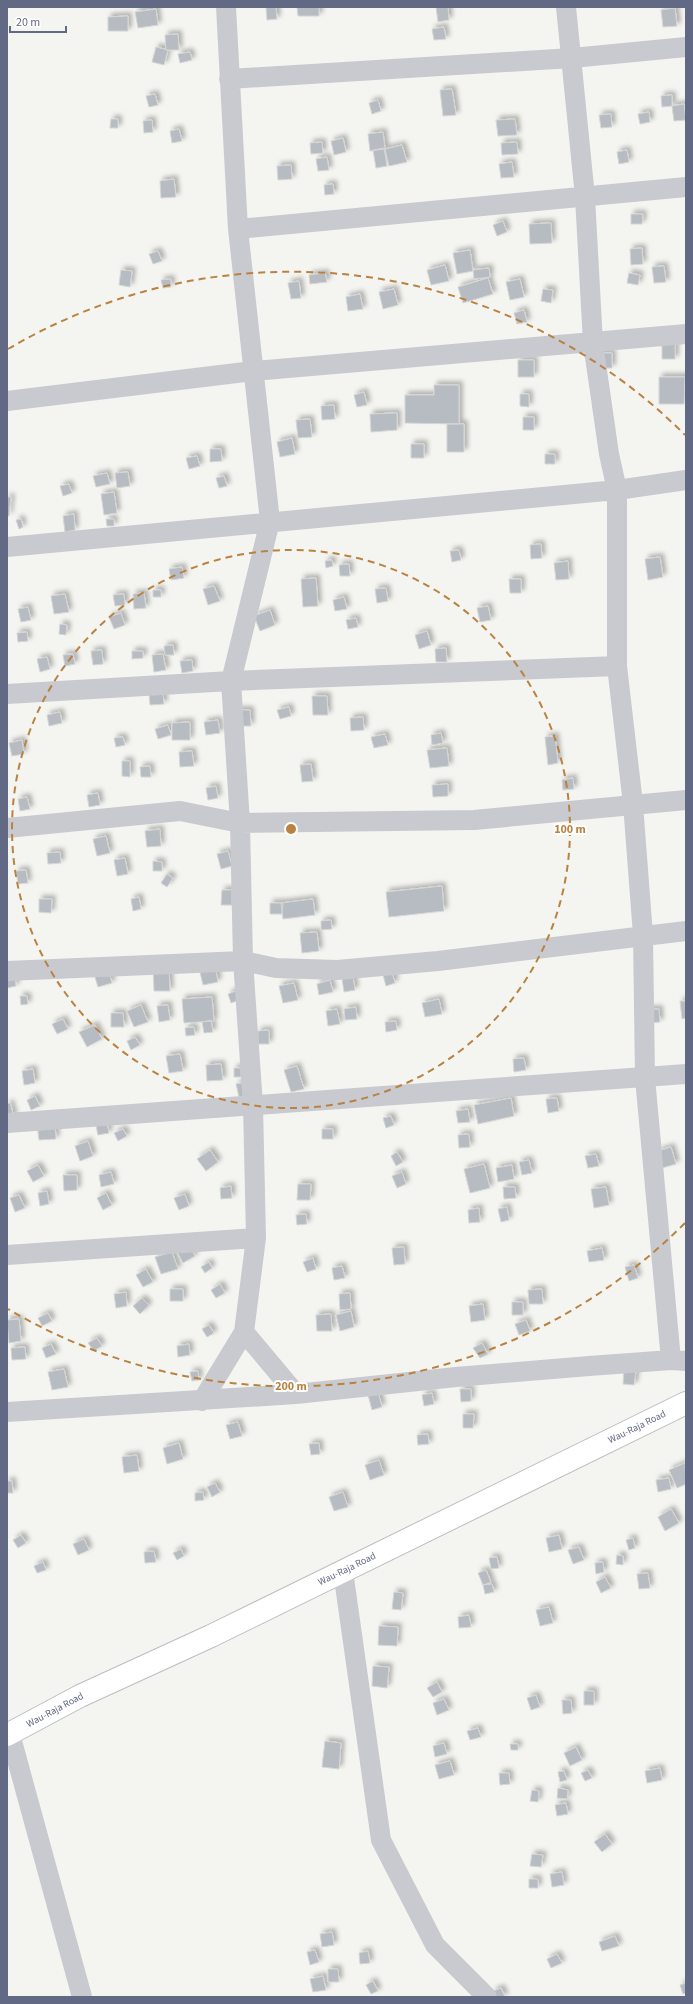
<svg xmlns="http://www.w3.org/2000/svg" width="693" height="2004" viewBox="0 0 693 2004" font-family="'Source Sans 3',sans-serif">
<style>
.building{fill:#b7bbc2;stroke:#d5d6d4;filter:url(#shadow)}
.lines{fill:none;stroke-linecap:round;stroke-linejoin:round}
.major-casing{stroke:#bbbdc2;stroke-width:24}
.minor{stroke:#c9cacf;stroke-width:20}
.major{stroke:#fff;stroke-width:22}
.ring{fill:none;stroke:#b98241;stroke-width:2;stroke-dasharray:7 5}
.labels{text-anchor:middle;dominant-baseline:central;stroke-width:4;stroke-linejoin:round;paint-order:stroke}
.street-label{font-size:10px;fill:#616985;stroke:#fff}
.centre{fill:#b98241;stroke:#fff;stroke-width:2}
.ring-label{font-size:12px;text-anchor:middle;font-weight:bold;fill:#b98241;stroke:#fff;stroke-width:4;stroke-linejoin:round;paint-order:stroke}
</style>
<defs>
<filter id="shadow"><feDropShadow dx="3.5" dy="-3.5" stdDeviation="2" flood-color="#0004"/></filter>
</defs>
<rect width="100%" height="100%" fill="#f4f5f1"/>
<path class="building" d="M266 7H276L277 19 267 20Z
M297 7H319V16H298Z
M436 7H448L449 20 438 22Z
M675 8 677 26 663 27 661 10Z
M156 9 158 25 138 28 135 12Z
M128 16V31H108V17Z
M444 27 446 39 434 40 432 29Z
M178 34 179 50H166L165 35Z
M156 47 168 50 164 65 152 62Z
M190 52 192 60 180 63 178 54Z
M452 89 456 115 443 116 440 90Z
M155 94 158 105 149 107 146 96Z
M672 95V106L662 107 661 96Z
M378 100 381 111 372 114 369 103Z
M684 104 686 120 674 121 672 106Z
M649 112 650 122 640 124 638 114Z
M611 114 612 127 601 128 599 115Z
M111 119H118V128H110Z
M515 119 517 135 498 136 496 120Z
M152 120 153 132 144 133 143 121Z
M179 129 182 141 172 143 170 131Z
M383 132 385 149 370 151 368 134Z
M343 138 346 152 334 155 331 141Z
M322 142 323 153 311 154 310 143Z
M517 142 518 154 502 155 501 143Z
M402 145 407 162 389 166 385 149Z
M384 148 387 166 376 168 373 150Z
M627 150 629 162 619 164 617 152Z
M327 157 329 170 318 171 316 159Z
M512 162 514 177 501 178 499 164Z
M291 165 292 179 278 180 277 166Z
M174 179 176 197 161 198 160 181Z
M333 184 334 194 325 195 324 185Z
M631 214H643L642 224H631Z
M503 221 507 232 497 236 493 225Z
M551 223 552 243 530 244 529 224Z
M642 248 643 264 631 265 630 249Z
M470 250 473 271 457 274 453 253Z
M158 251 162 261 153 264 149 254Z
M445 265 449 281 431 285 427 270Z
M664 266 666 282 654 283 652 267Z
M489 268 490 277 474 279 473 270Z
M121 270 132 271 130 287 119 285Z
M325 273 327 282 310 284 309 275Z
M629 273 640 275 638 285 627 283Z
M488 278 493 294 463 303 458 287Z
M171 279V287L163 288 161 280Z
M520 279 524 297 510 300 506 282Z
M299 281 301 298 291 299 288 283Z
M394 289 398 305 383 309 379 292Z
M543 289 553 290 551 303 541 301Z
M360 294 363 309 348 311 346 297Z
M524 310 527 322 517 324 514 313Z
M662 343H675V359H662Z
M597 353H612V368H598Z
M518 360H534V377H518Z
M659 377H685L684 404H659Z
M434 385H459V424L405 423V395H434Z
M364 392 367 405 357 407 354 395Z
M520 394H529V407L520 406Z
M334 405 335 419 322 420 321 406Z
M397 413V430L371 432 370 414Z
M523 417H534V430H523Z
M310 419 312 437 298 438 296 420Z
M447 424H464V452H447Z
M292 438 295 454 280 457 277 442Z
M411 444H424V458H411Z
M210 449H221L222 461 210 462Z
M545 454H555V464H545Z
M197 456 200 466 189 469 186 458Z
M128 472 130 486 117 488 115 473Z
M107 473 110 484 96 487 93 476Z
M224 476 227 486 219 488 216 478Z
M69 484 72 493 63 496 60 486Z
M114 492 117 513 104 515 101 494Z
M7 497H11L9 516H7Z
M74 514 75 530 65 532 63 516Z
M21 519 23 527 19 529 16 520Z
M106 519H114V526H107Z
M541 544 542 558 531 559 530 545Z
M459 550 461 560 452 562 450 551Z
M660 557 663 577 648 580 645 559Z
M332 560 333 566 326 568 325 561Z
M568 561 569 579 556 580 554 563Z
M349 564 350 576H340L339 565Z
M182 567 184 578 171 580 169 569Z
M316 578 318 606 303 607 301 579Z
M509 579H521V593H510Z
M214 586 220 601 208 605 203 589Z
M386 588 388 601 377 603 375 589Z
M153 590H161V597H153Z
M144 593 146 608 134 609 133 594Z
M65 594 69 612 54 614 51 596Z
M124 594 125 605 115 606 113 595Z
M344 597 347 609 335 611 333 600Z
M488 606 491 620 480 622 477 608Z
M28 607 31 620 21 622 18 609Z
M270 610 275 625 260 631 254 616Z
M121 613 125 625 114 629 109 617Z
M356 618 358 627 348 629 346 620Z
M60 624 67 625 66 635 59 634Z
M427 631 431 645 419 649 415 635Z
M27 632 28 641 18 642 17 633Z
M173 645 174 655H165L164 646Z
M446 648 447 662H436L435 649Z
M102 650 103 664 93 665 91 651Z
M132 651H143V658L132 659Z
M73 654 75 664 65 666 63 655Z
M163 654 166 670 154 672 152 655Z
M47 657 50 669 40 672 37 659Z
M192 660 193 671 182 673 180 661Z
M163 693 164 704 150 705 149 694Z
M312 696H327L328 715H313Z
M289 707 291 716 280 719 277 710Z
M237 710H250L251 726H237Z
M60 712 62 723 49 726 47 715Z
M363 717 364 730 351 731 350 718Z
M218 720 220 733 206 735 204 722Z
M190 722V740H172V723Z
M168 725 171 735 158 739 155 729Z
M441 733 443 743 432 745 431 735Z
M385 734 388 745 374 748 371 737Z
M555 736 558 763 548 765 545 737Z
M123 737 125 745 116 747 114 738Z
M22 740 24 754 12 756 9 743Z
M447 748 449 766 430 768 427 750Z
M192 751 194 766 180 767 179 752Z
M122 761H130V777L122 776Z
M311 764 313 781 302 782 300 765Z
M150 766 151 777H141L140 767Z
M573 778 574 789 563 790 562 780Z
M448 784V796L433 797 432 785Z
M216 786 218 798 208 800 206 788Z
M98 793 100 805 89 807 87 795Z
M27 797 30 809 20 811 18 799Z
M160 829 161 846 147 847 145 831Z
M106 836 110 853 97 856 93 839Z
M228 851 232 866 221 869 217 854Z
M60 852 61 863 48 864 47 853Z
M125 858 128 874 117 876 114 860Z
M153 861 162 862V871H153Z
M26 870 28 883 18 884 16 871Z
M167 874 173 878 167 887 161 883Z
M442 886 444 911 389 917 386 892Z
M222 890H232V905H221Z
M139 897 141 909 133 911 131 899Z
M39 899H52L51 913 39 912Z
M313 899 315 915 283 919 281 903Z
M270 903H283L282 914H270Z
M331 920 332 929 321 930V921Z
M317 932 319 951 302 953 300 933Z
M215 965 218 982 203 985 199 968Z
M153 967H169L170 991H154Z
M108 970 112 983 98 987 94 974Z
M392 972 395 983 386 986 383 975Z
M15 976 16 986 7 988V977Z
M353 977 355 990 344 992 342 979Z
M330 980 333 992 319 995 317 984Z
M294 983 298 1000 283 1003 279 986Z
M236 991 239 1000 231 1003 228 994Z
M20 996H27L28 1004 21 1005Z
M212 997 214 1021 184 1023 182 999Z
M439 999 442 1014 425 1017 422 1003Z
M680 1001H686V1018L682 1019Z
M141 1005 148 1022 134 1027 127 1011Z
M168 1005 170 1020 159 1022 157 1006Z
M356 1007 357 1019 345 1020 344 1009Z
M337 1009 340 1024 328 1026 326 1011Z
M659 1009 660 1022 646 1023 644 1010Z
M111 1013H123L124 1027H111Z
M63 1019 68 1029 57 1034 52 1024Z
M211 1020 213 1032 204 1033 202 1022Z
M396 1021 397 1030 386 1032 385 1022Z
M95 1025 102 1039 87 1047 79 1032Z
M194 1027 195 1035 186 1036 185 1028Z
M269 1030V1044H258V1031Z
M135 1037 140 1045 131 1050 127 1041Z
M180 1054 183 1071 169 1073 166 1056Z
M524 1058 526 1070 514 1072 513 1059Z
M221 1064 223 1080 207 1081 206 1065Z
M297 1066 304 1089 291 1092 284 1070Z
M234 1068H241V1077H234Z
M33 1069 35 1083 24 1085 22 1071Z
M246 1082 249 1095 239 1097 236 1084Z
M35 1096 40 1106 31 1110 27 1100Z
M511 1098 514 1116 478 1124 474 1105Z
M557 1098 559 1111 548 1113 546 1099Z
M10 1103 14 1117 7 1119V1104Z
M468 1109 470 1122 458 1123 456 1111Z
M391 1116 394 1125 386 1128 383 1118Z
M55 1123 56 1139 39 1140 37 1124Z
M107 1123 109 1133 98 1135 96 1126Z
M123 1129 127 1136 118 1141 114 1133Z
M322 1129H333V1139H322Z
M469 1134 470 1147 459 1148 458 1135Z
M88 1141 93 1156 80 1161 75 1146Z
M671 1147 676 1164 662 1168 658 1151Z
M210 1150 218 1162 206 1171 197 1159Z
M397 1152 403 1162 396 1166 391 1156Z
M596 1154 599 1166 588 1168 585 1156Z
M529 1160 532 1173 522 1175 519 1162Z
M484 1164 490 1188 470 1193 464 1169Z
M38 1165 44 1176 33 1182 27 1171Z
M512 1165 514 1179 498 1182 496 1168Z
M111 1172 114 1184 101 1187 99 1175Z
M402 1172 406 1184 397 1188 392 1176Z
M63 1175H77V1190L64 1191Z
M298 1184H311L310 1200H297Z
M231 1186 232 1198 221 1199 220 1188Z
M503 1187H515L516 1198 504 1199Z
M606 1187 609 1205 594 1208 591 1189Z
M47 1191 49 1204 40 1206 38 1193Z
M106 1193 112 1205 103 1210 97 1198Z
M185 1194 189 1206 179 1210 174 1198Z
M19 1195 25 1208 15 1212 10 1198Z
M507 1207 509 1220 501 1222 498 1209Z
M479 1208 480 1222 469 1223 468 1210Z
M306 1214 307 1224 297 1225 296 1215Z
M189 1245 195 1256 183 1263 177 1252Z
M404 1247 405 1264 394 1265 392 1248Z
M602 1248 604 1260 589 1262 587 1251Z
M172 1252 178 1269 161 1274 155 1257Z
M313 1258 316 1269 307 1272 303 1262Z
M209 1262 212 1268 205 1273 201 1267Z
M634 1265 638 1278 629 1281 625 1267Z
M342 1266 345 1278 334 1280 332 1268Z
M146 1269 153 1282 143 1287 136 1275Z
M220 1284 225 1293 216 1298 211 1290Z
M170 1289H183V1301H170Z
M542 1289 543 1304H529L528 1290Z
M126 1292 127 1306 116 1308 114 1294Z
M350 1293 351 1309 340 1310 339 1294Z
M142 1298 149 1305 140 1314 133 1306Z
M512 1302H523V1315H512Z
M483 1304 485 1320 471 1322 469 1306Z
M351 1311 354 1327 340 1331 336 1315Z
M48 1313 52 1321 42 1326 38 1318Z
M331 1314 332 1331H317L316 1315Z
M19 1319 21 1341 9 1343 7 1320Z
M526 1320 530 1331 519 1335 515 1324Z
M209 1325 214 1333 207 1337 202 1329Z
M97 1338 102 1346 94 1351 88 1343Z
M482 1343 488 1354 480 1358 473 1348Z
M51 1344 56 1354 46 1358 42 1348Z
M189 1344 190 1355 178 1357 177 1346Z
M25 1347 26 1359 12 1360 11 1348Z
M64 1369 68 1387 52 1390 48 1372Z
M624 1370 636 1371 634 1385 623 1384Z
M198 1371 199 1380 192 1381 190 1372Z
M460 1389H471V1401L461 1402Z
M378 1392 382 1407 372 1410 368 1395Z
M432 1393 434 1404 424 1406 422 1395Z
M463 1414H474L473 1428H463Z
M238 1422 242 1436 230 1439 226 1425Z
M428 1434 429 1444 418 1445 417 1435Z
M179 1443 183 1459 167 1464 163 1448Z
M319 1443 320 1454 311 1455 309 1444Z
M137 1455 139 1471 124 1473 122 1457Z
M379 1460 384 1475 370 1480 365 1465Z
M685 1463 686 1484 677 1488 669 1470Z
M669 1478 671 1489 658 1492 656 1480Z
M7 1481H12L13 1493H7Z
M215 1483 220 1492 212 1497 207 1487Z
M203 1492 204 1500 195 1501V1493Z
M343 1492 348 1507 334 1511 329 1497Z
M671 1509 679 1523 665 1531 658 1517Z
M21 1535 26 1543 18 1548 13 1540Z
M559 1535 562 1549 549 1552 546 1538Z
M633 1538 635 1548 629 1550 626 1540Z
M84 1539 89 1550 78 1555 73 1544Z
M579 1547 584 1560 573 1564 568 1550Z
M181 1549 184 1556 177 1560 173 1553Z
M154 1551 156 1562 145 1563 144 1552Z
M617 1555 623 1556V1565L616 1564Z
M497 1557 499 1568 491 1569 489 1558Z
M43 1562 46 1570 37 1573 34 1566Z
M603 1562 604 1572 596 1574 595 1563Z
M486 1570 491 1582 483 1585 478 1573Z
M648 1573 650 1588 639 1589 637 1574Z
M605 1577 611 1588 601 1593 596 1582Z
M492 1584 494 1592 485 1594 483 1585Z
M394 1592 403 1593 401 1610 392 1609Z
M549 1607 553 1623 540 1626 536 1610Z
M469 1615 471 1627 459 1628 458 1617Z
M379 1626 398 1627 397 1646 378 1645Z
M373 1666 389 1667 387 1688 372 1686Z
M437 1682 442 1692 433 1697 427 1688Z
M584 1691H594V1705H584Z
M536 1695 540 1707 531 1710 527 1698Z
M444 1699 449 1710 437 1715 433 1703Z
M562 1700H571L572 1713 563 1714Z
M478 1728 481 1737 470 1740 467 1731Z
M325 1741 341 1743 339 1769 322 1767Z
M444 1743 447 1754 435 1757 433 1746Z
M510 1744H518V1750H511Z
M576 1747 582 1760 570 1766 564 1753Z
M450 1761 454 1775 439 1779 435 1765Z
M660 1768 662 1780 647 1783 645 1771Z
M588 1770 592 1778 585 1781 581 1773Z
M564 1771 567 1780 560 1782 558 1772Z
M499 1773H509L510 1784 500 1785Z
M558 1788 568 1790 567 1799 557 1798Z
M532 1790 539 1791 538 1802 530 1801Z
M566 1803 568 1814 557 1816 555 1805Z
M605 1834 612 1844 602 1852 594 1842Z
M532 1854 543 1855 541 1867 530 1866Z
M562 1872 564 1885 552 1887 550 1874Z
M529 1879H538V1888H529Z
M332 1932 334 1945 322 1947 320 1934Z
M615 1936 619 1946 602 1951 599 1942Z
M315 1950 319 1962 310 1965 307 1952Z
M368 1951 370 1963 360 1964 359 1953Z
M557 1954 562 1963 551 1968 547 1959Z
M328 1969H338L339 1982H328Z
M323 1976 326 1990 313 1992 310 1979Z
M373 1981 378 1991 371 1994 366 1985Z
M686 1983V1993L683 1994 680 1985Z
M501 1988 505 1997H495L493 1991Z"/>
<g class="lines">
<defs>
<path id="major" d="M7 1735 80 1696 211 1636 686 1403"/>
</defs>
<use href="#major" class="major-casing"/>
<path class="minor" d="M566 7 585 197 593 343 609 454 617 490V666L633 804 643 935 645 1078 671 1360
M229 79 572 58 686 47
M238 229 686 187
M7 401 253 371 686 334
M7 547 617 490 686 480
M7 694 231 681 617 666
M7 828 180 811 240 823 474 820 686 800
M7 971 243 961 276 968 337 970 438 961 686 931
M7 1123 686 1074
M7 1255 256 1238
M244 1332 296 1394
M202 1401 244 1332 256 1238 253 1105 243 961 240 823 231 681 270 521 238 229 226 7
M7 1412 296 1394 456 1377 589 1366 671 1360 686 1361
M343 1571 381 1840 435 1945 487 1997
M10 1734 82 1997"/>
<use href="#major" class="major"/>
</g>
<g class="ring">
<circle cx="291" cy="829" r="279"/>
<path d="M685 1223A557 557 0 0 1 8 1309M8 349A557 557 0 0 1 685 435"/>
</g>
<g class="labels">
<g class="street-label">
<text transform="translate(637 1427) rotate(-26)">Wau-Raja Road</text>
<text transform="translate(347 1569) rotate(-26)">Wau-Raja Road</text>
<text transform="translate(55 1710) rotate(-28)">Wau-Raja Road</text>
</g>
</g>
<circle cx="291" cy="829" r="6" class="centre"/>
<g class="ring-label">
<text x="570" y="833">100 m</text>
<text x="291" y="1390">200 m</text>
</g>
<rect width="693" height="2004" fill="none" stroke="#616985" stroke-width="16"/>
<path d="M10 26v6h56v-6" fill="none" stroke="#616985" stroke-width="2"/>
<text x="16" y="26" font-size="12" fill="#616985" stroke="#ffffff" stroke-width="3" paint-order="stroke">20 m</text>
</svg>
